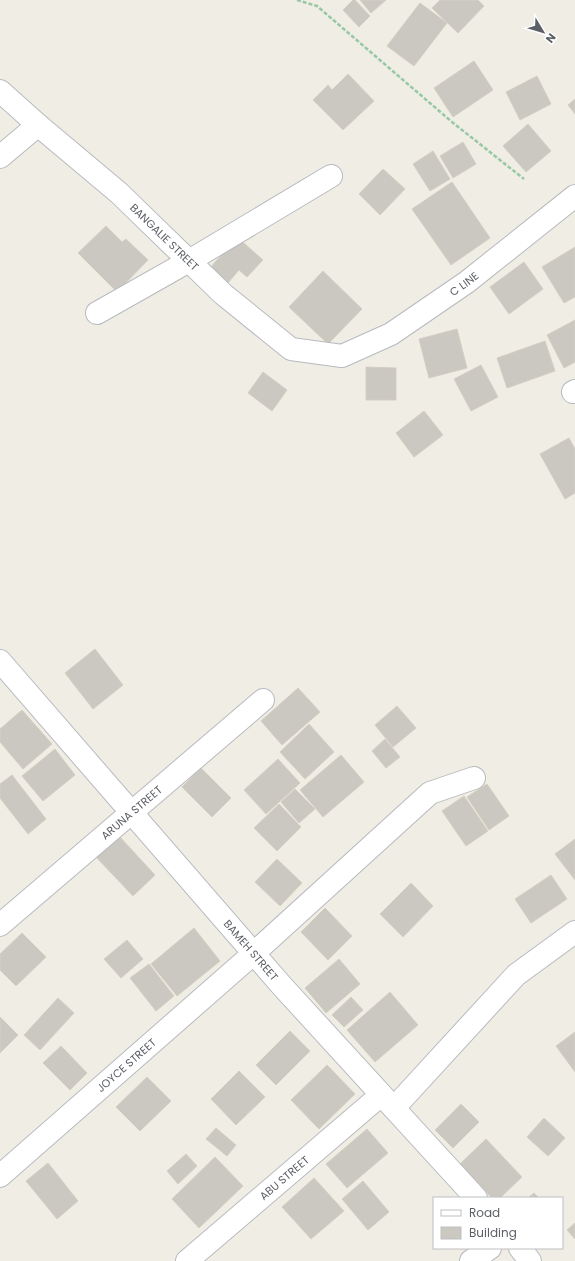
<svg xmlns="http://www.w3.org/2000/svg" width="575" height="1261" viewBox="0 0 575 1261" font-family="Poppins,sans-serif">
<style>
.building{fill:#cbc8c1;stroke:#d5cfc2}
.lines{fill:none;stroke-linecap:round;stroke-linejoin:round}
.minor-casing{stroke:#b7babf;stroke-width:24}
.path{stroke:#96c8a4;stroke-width:2.5;stroke-dasharray:4 2;stroke-linecap:butt}
.minor{stroke:#fff;stroke-width:22}
.labels{text-anchor:middle;dominant-baseline:central;stroke-width:3.5;stroke-linejoin:round;paint-order:stroke}
.street-label{font-size:11px;fill:#5c6066;stroke:#fff}
</style>
<rect width="100%" height="100%" fill="#f0ede4"/>
<path class="building" d="M353 0H355L370 16 359 27 343 10Z
M360 0H386L371 13Z
M440 0H478L484 6 458 33 432 8Z
M420 3 447 23 414 66 387 46Z
M474 61 493 90 453 117 434 88Z
M348 74 374 101 343 130 313 100 328 85 332 90Z
M537 76 551 104 520 120 506 92Z
M575 99V114L568 105Z
M528 124 551 151 526 172 503 146Z
M463 142 476 164 453 178 440 156Z
M433 151 450 179 430 191 413 164Z
M383 169 405 189 380 215 359 194Z
M452 182 490 238 451 265 412 209Z
M106 226 122 242 126 239 148 260 117 292 78 253Z
M237 237 263 260 247 277 239 270 227 284 210 268Z
M575 247V297L564 303 542 267Z
M524 262 543 289 509 314 490 287Z
M323 271 362 309 328 344 289 307Z
M575 320V362L564 368 547 335Z
M457 329 467 368 429 378 419 339Z
M545 341 555 371 507 388 497 358Z
M481 365 498 397 471 411 454 379Z
M366 367 396 368V400H366Z
M263 372 287 390 272 411 248 393Z
M424 411 443 435 414 457 396 433Z
M569 438 575 449V493L565 499 540 454Z
M95 649 123 685 93 709 65 673Z
M298 688 320 712 282 745 261 721Z
M397 706 416 728 393 747 375 725Z
M22 710 52 744 23 769 0 742V729Z
M309 724 334 752 305 779 280 752Z
M385 739 400 757 386 768 372 751Z
M55 749 75 775 43 801 22 776Z
M341 755 364 782 323 817 300 790Z
M278 759 300 783 266 814 244 790Z
M201 768 231 798 212 817 182 787Z
M12 775 46 819 28 834 0 798V784Z
M487 784 509 816 489 830 467 797Z
M295 789 315 809 299 823 281 802Z
M464 796 488 831 466 846 442 811Z
M279 804 301 827 277 851 254 828Z
M119 836 155 875 133 896 96 857Z
M575 839V880L555 854Z
M277 859 302 883 280 906 255 882Z
M551 875 567 899 531 923 515 899Z
M411 883 433 906 403 937 380 914Z
M325 908 352 936 328 960 301 932Z
M194 928 220 961 177 996 151 964Z
M22 933 46 957 16 986 0 970V954Z
M127 940 143 959 121 978 104 959Z
M339 959 360 984 326 1013 305 988Z
M149 964 174 996 156 1011 130 978Z
M390 992 418 1025 375 1062 347 1030Z
M351 997 363 1010 344 1027 332 1015Z
M58 998 74 1013 40 1050 24 1035Z
M0 1017 18 1035 0 1053Z
M290 1031 310 1051 276 1085 256 1065Z
M575 1032V1072L556 1046Z
M61 1046 87 1073 70 1090 43 1063Z
M327 1065 355 1094 319 1129 291 1100Z
M239 1071 265 1097 236 1125 211 1099Z
M147 1077 171 1101 140 1131 116 1107Z
M461 1104 479 1122 453 1148 435 1130Z
M544 1118 565 1138 548 1156 527 1137Z
M216 1128 236 1145 227 1156 206 1139Z
M367 1129 388 1153 347 1188 326 1164Z
M486 1139 522 1177 500 1198H492L460 1164Z
M186 1154 197 1166 178 1184 167 1171Z
M215 1157 243 1186 199 1228 172 1199Z
M48 1163 78 1201 57 1219 26 1181Z
M314 1178 344 1211 311 1239 282 1207Z
M363 1181 389 1212 368 1230 342 1199Z
M534 1193 539 1198H528Z
M575 1223V1239L567 1230Z"/>
<g class="lines">
<defs>
<g id="minor">
<path id="s1" d="M0 91 38 125 119 193 223 294 291 349 342 356 391 334 467 282 575 196"/>
<path d="M0 157 38 125"/>
<path d="M97 313 189 261 331 176"/>
<path d="M573 392 575 391"/>
<path id="s2" d="M0 661 282 986 476 1198"/>
<path id="s3" d="M0 925 263 700"/>
<path d="M394 1108 516 975 575 932"/>
<path id="s4" d="M0 1176 253 954 430 793 474 778"/>
<path d="M520 1248 530 1261"/>
<path id="s5" d="M187 1261 381 1095"/>
<path d="M471 1261 490 1248"/>
</g>
</defs>
<use href="#minor" class="minor-casing"/>
<path class="path" d="M297 0 317 6 452 122 524 179"/>
<use href="#minor" class="minor"/>
</g>
<g class="labels">
<g class="street-label">
<text stroke="none"><textPath href="#s1" startOffset="220">BANGALIE STREET</textPath></text>
<text stroke="none"><textPath href="#s1" startOffset="583">C LINE</textPath></text>
<text stroke="none"><textPath href="#s3" startOffset="173">ARUNA STREET</textPath></text>
<text stroke="none"><textPath href="#s2" startOffset="383">BAMEH STREET</textPath></text>
<text stroke="none"><textPath href="#s4" startOffset="168">JOYCE STREET</textPath></text>
<text stroke="none"><textPath href="#s5" startOffset="128">ABU STREET</textPath></text>
</g>
</g>
<rect x="433" y="1197" width="130" height="52" fill="#ffffff" stroke="#bebfc2"/>
<rect x="441" y="1210" width="20" height="6" fill="#ffffff" stroke="#bebfc2"/>
<text x="469" y="1217" font-size="12" fill="#5c6066">Road</text>
<rect x="441" y="1227" width="20" height="12" fill="#cbc8c1" stroke="#bebfc2"/>
<text x="469" y="1237" font-size="12" fill="#5c6066">Building</text>
<g transform="translate(543 32) rotate(128)" stroke="#ffffff" stroke-width="3" paint-order="stroke">
<path d="M0-3L7 15L0 10L-7 15Z" fill="#5c6066"/>
<text y="-6" font-size="11" font-weight="bold" text-anchor="middle" fill="#5c6066">N</text>
</g>
</svg>
